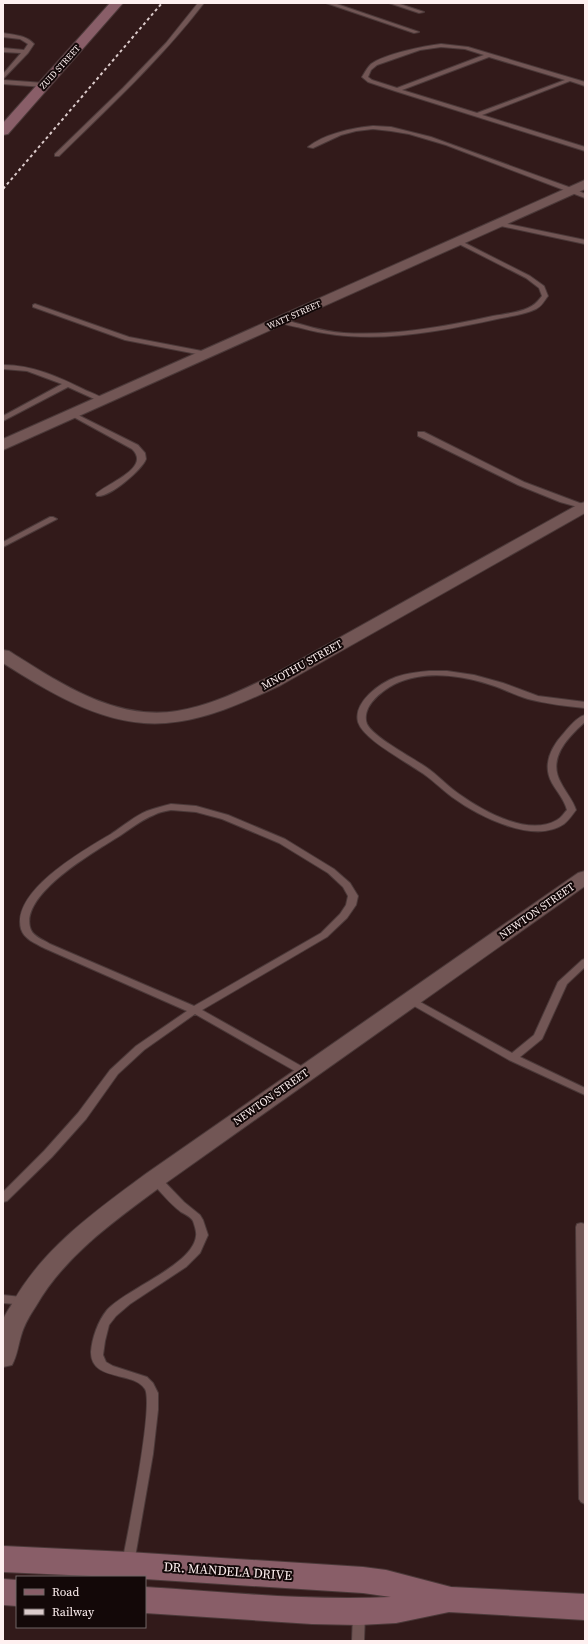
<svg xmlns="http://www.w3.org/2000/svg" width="588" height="1644" viewBox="0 0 588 1644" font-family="'Source Serif 4',serif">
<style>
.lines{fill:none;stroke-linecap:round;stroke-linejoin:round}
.lane-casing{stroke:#4b3939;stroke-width:2}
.street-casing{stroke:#4b3939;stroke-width:2}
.secondary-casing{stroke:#4b3939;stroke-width:2}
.lane{fill:#725655;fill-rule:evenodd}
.street{fill:#725655;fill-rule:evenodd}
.secondary{fill:#895e68;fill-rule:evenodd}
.rail{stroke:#dbcbcb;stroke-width:2;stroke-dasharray:3 3;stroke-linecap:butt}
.labels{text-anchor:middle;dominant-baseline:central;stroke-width:4;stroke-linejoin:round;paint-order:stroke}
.far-street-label{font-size:9px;fill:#fef0f0;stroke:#130808}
.street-label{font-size:11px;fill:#fef0f0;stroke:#130808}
.near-street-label{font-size:13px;fill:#fef0f0;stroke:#130808}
</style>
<rect width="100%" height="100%" fill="#321a1a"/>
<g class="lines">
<defs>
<path id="lane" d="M198 3H204C161 59 109 107 59 156H55V154L123 88 166 43Z
M326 3H334L419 32 414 33Z
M389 3H397L424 12 419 13Z
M3 33C14 35 26 35 34 44L28 53 3 79V74L21 53 3 52V48L24 50 28 44 20 39 3 37Z
M441 44 468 47 585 82V86L570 81 482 115 585 147V151L395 91 368 82 362 77C365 72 367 68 371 64 385 54 424 46 441 44ZM441 47 465 49 484 55 397 88 372 80 368 77 371 70 377 65 420 50ZM489 57 565 80 477 113 402 90Z
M3 80 44 83 47 85 44 87 3 84Z
M373 126 391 127 431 137 577 190 585 194V198L446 145 409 134 391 131 373 129 356 131 341 135 313 148 308 147C324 134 352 128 373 126Z
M498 222 585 240V244L496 225 495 224Z
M459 240 530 276 544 286 548 296C544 301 542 306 536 309 524 315 510 316 497 319 433 333 365 346 301 328 294 326 283 325 278 321L281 319C302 324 322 332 344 333 393 336 444 327 493 316 504 314 517 313 528 308 535 305 538 301 542 296L539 288 526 278 457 243V241Z
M35 304 129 337 207 352 210 354 207 356 125 340 33 307V305Z
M3 365C33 365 59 377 85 390 92 393 101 396 106 401L103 403 101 402 68 387 3 421V416L62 384 27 371 3 369Z
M72 412 138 445 145 453 146 459C142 470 109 498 97 496L96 494C107 483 152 468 132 449L70 415V413Z
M418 432H424L524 482 585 505V509L560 502 518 485 418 436Z
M50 517H53L57 519 3 547V542Z
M429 671H447L474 675 503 683 538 696 585 702V708C566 706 547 704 528 699 514 695 502 688 488 684 450 672 401 668 372 702 367 708 364 717 367 724 373 737 413 758 426 767 438 775 447 786 459 794 483 811 528 837 557 820 561 818 564 813 567 810 564 799 557 792 552 783 542 765 551 747 564 733 569 727 577 717 585 715V722C567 738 547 759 561 783 566 793 573 800 576 810 573 814 569 820 564 824 534 845 478 816 452 797 441 789 431 778 419 771 405 761 363 739 358 722 353 702 380 683 396 677 407 673 418 672 429 671Z
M171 804 196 806 228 815 285 839 334 869 350 883 358 896 356 905 347 918 327 937 202 1010 310 1071 311 1073 310 1075H302L195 1014 144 1050 118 1074 86 1119 52 1157 7 1201 3 1202V1192L44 1151 78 1113 110 1070 136 1046 187 1011 44 948C35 943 24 939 21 929 11 891 84 850 111 834 123 826 135 816 147 811 155 808 163 806 171 804ZM171 810 196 812 222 819 279 843 328 873 343 887 348 896 346 905 340 914 321 933 194 1006 50 944C44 940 34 937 31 930 17 896 94 852 118 837 129 830 141 820 154 815 159 812 166 811 171 810Z
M585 959V967L567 984 542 1039 520 1057 585 1088V1095L509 1060 407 1002 405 1000 407 998H413L512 1053 534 1035 558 982 582 960Z
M155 1175 159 1176 184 1202 200 1215 203 1220 208 1235 200 1253 186 1267 130 1304 116 1316 109 1325 105 1341 103 1355 106 1362 113 1366 147 1377 153 1383 158 1393V1410L153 1454 134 1563 132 1567 128 1568 124 1567 122 1563C127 1538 154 1405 145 1389 134 1371 91 1382 91 1352 92 1338 98 1321 107 1310 126 1289 193 1265 196 1236 197 1232 194 1224 193 1221 191 1217 185 1214 181 1212 170 1204 161 1192 151 1182L150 1179 151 1176Z
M581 1223 585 1224V1504L581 1502 579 1499 576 1227 577 1224Z
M3 1295 30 1298 32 1301 30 1304 26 1305 3 1303Z
M359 1609 364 1610 365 1614 364 1641H352L353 1614 354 1610Z"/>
<path id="street" d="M585 180V189L3 450V439Z
M585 502V513L281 685C245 702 206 720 166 723 106 728 51 693 3 663V650L9 651C60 683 115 721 177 711 209 706 240 691 269 677L579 504Z
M585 871V886L163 1185C117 1219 65 1255 36 1306 30 1315 24 1325 21 1336 18 1346 17 1356 12 1365L3 1367C3 1355 0 1332 3 1321 4 1315 10 1308 13 1302 44 1247 97 1210 147 1173L578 873Z"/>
<path id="secondary" d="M110 3H123L8 134 3 135V123Z
M3 1546 128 1552 363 1567 386 1570 451 1587 585 1594V1620L449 1612 396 1623 359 1625 312 1624 145 1613V1587C227 1592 309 1601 391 1597L363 1593 145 1579V1577H113L3 1572Z
M3 1579 17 1580V1606L3 1605Z"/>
</defs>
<use href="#lane" class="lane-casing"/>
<use href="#street" class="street-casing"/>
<use href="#secondary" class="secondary-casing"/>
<use href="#lane" class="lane"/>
<use href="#street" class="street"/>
<use href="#secondary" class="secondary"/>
<path class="rail" d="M3 189 162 3"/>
</g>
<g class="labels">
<g class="far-street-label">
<text transform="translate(60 67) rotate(-48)">ZUID STREET</text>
<text transform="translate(294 315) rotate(-24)">WATT STREET</text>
</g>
<g class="street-label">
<text transform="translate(302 665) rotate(-29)">MNOTHU STREET</text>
<text transform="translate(537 911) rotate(-35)">NEWTON STREET</text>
<text transform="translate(271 1097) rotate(-35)">NEWTON STREET</text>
</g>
<g class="near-street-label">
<text transform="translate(228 1571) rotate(4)">DR. MANDELA DRIVE</text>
</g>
</g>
<rect width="588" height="1644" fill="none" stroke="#fef0f0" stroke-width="8"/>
<rect x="16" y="1576" width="130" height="52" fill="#130808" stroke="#716565"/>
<rect x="24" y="1589" width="20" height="6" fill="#895e68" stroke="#716565"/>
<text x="52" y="1596" font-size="12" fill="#fef0f0">Road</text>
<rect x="24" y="1609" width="20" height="6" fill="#dbcbcb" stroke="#716565"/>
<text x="52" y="1616" font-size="12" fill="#fef0f0">Railway</text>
</svg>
